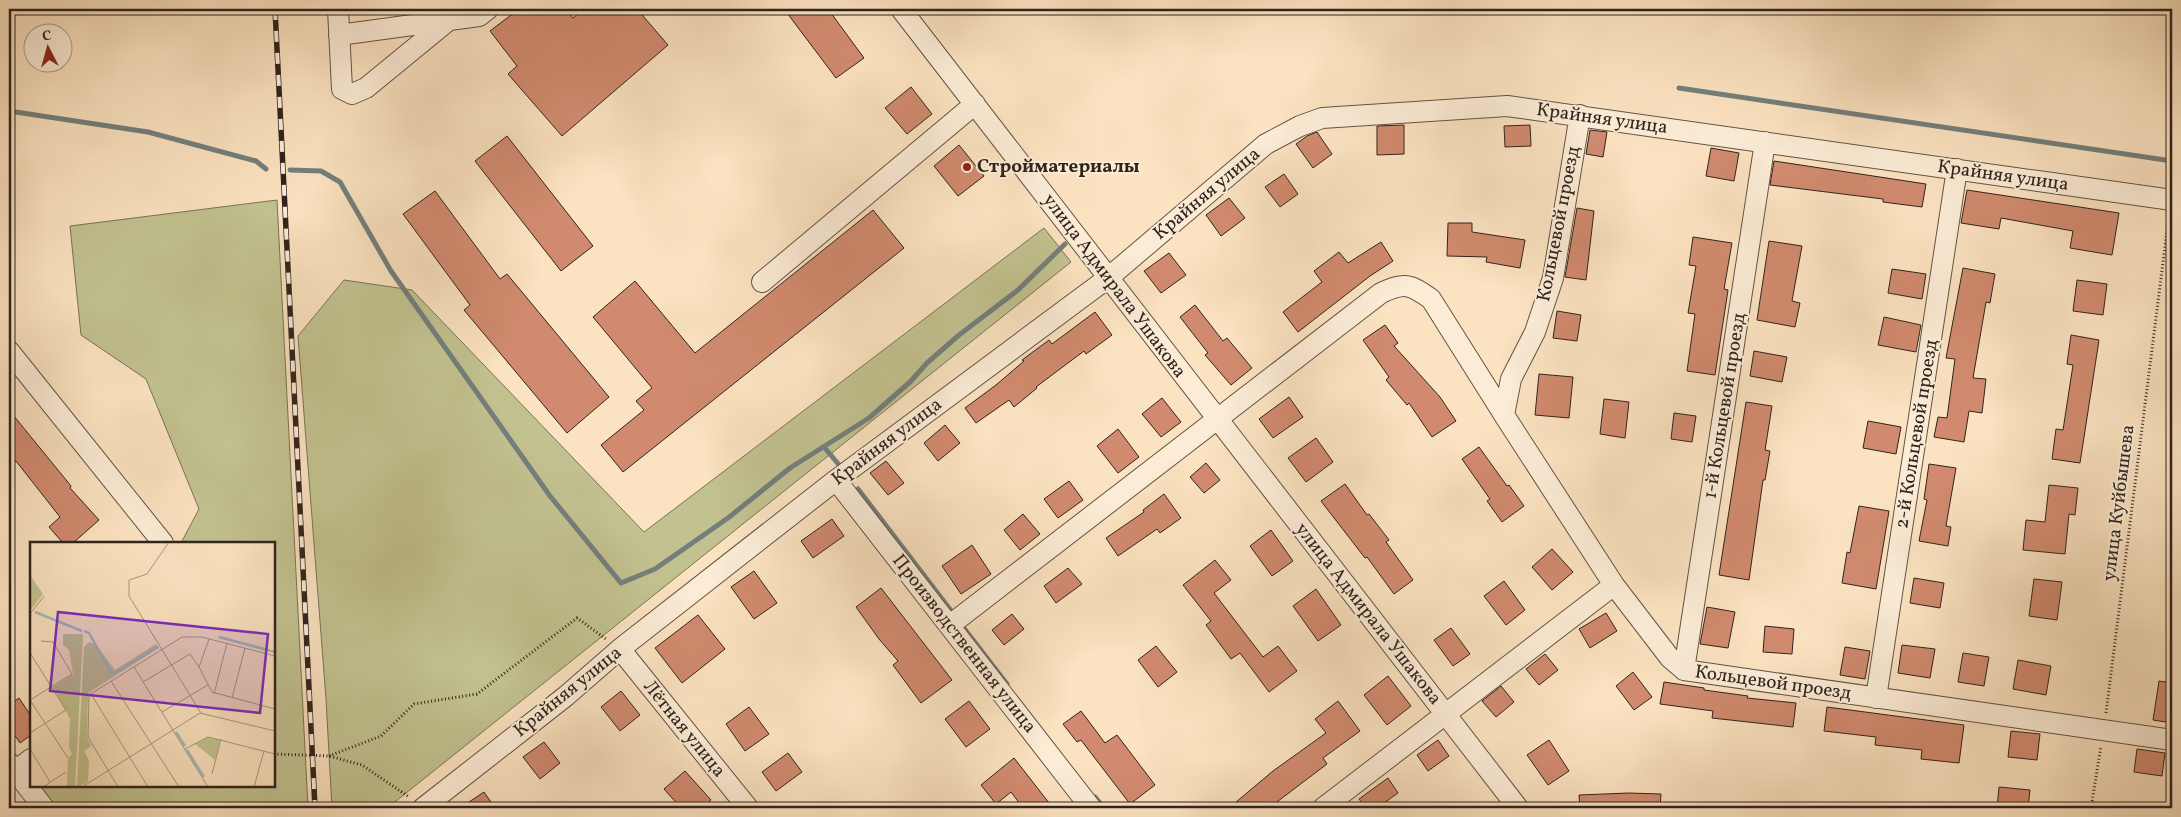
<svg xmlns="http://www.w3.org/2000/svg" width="2181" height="817" viewBox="0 0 2181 817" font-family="Vollkorn,serif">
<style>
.green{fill:#c2c290;stroke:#797257}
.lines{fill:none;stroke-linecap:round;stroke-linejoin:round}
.stream{stroke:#747f7d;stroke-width:5}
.building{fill:#d18a6f;stroke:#30231e}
.minor-casing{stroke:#635346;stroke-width:22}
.path{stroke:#30231e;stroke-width:3;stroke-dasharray:1 2.5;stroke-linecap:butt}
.minor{stroke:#fcecd6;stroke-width:20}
.rail-casing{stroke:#30231e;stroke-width:5.5}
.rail{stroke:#fcecd6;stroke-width:4;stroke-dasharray:11;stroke-linecap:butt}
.poi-dot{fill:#8f2418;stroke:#fcecd6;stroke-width:2}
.labels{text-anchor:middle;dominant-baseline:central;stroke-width:4;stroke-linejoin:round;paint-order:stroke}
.street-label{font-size:19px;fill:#30231e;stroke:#fcecd6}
.poi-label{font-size:19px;font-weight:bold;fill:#30231e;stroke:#fcecd6;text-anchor:start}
.inset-river{fill:none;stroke:#a2bcbc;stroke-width:2.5}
.inset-road{fill:none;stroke:#aa967f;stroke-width:1}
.view{fill:#7b2cbf;fill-opacity:0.15;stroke:#7b2cbf;stroke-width:2.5}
.inset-edge{fill:none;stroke:#30231e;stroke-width:2.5}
</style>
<rect width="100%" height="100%" fill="#fbe2c0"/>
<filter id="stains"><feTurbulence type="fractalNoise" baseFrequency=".004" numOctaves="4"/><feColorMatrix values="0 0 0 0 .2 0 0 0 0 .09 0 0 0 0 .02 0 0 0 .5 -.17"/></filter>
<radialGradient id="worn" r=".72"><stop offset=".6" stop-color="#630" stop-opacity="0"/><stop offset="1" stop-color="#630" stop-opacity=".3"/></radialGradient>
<path class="green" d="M277 200 308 808H52L34 786H274V543H181L199 509 146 379 81 335 70 226Z
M1044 228 1071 262 391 805V808H332L326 699 298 336 344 280 412 290 644 532Z"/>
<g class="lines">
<path class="stream" d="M1679 88 2172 161
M9 111 148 132 256 161 266 169
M290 170 321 171 340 182 391 271 550 496 621 583 655 569 728 518 790 468 869 418 910 382 927 363 959 335 1018 290 1065 244
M824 447 840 466
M858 489 952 612
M963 627 1007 684
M1095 797 1104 808"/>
</g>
<path class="building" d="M519 9H566L573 18 584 9H637L668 45 562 136 508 74 517 66 490 31Z
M784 9H828L864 58 836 78Z
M911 87 932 114 907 134 885 108Z
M1404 125V154L1377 155V126Z
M1530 125 1531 146 1505 147 1504 126Z
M1590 130 1607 132 1603 157 1586 154Z
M1317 132 1332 154 1313 168 1296 144 1307 136Z
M507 136 593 246 561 271 475 161Z
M959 145 984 176 958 196 934 166Z
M1711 148 1739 153 1734 181 1706 176Z
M1774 161 1926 184 1922 207 1883 202V199L1770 185Z
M1284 174 1298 194 1280 207 1265 187Z
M1967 190 2119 213 2112 255 2070 248 2073 231 2001 218 1999 229 1961 223Z
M435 191 500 279 507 274 609 397 567 433 464 310 470 305 403 214Z
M1229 198 1245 218 1221 236 1206 215Z
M1577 208 1594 211 1586 280 1565 277Z
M873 210 904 248 623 472 601 445 644 410 636 401 652 388 593 317 635 281 695 353Z
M1448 223H1472V232L1525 240 1520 268 1486 262 1487 257 1447 256Z
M1693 237 1732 243 1724 289 1728 290 1715 375 1687 371 1695 314 1688 313 1696 266 1689 265Z
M1769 241 1802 246 1792 301 1800 303 1795 327 1757 320Z
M1381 242 1393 261 1370 276 1298 332 1283 312 1322 282 1314 271 1339 252 1348 263Z
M1169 253 1186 275 1161 293 1144 271Z
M1963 268 1995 274 1990 303 1986 302 1973 378 1986 379 1982 413 1969 411 1964 442 1934 437 1938 417 1947 418 1955 359 1946 358Z
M1892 269 1926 274 1922 299 1888 293Z
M2077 280 2107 284 2103 315 2073 311Z
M1195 305 1223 341 1227 338 1252 368 1231 385 1205 355 1208 353 1180 317Z
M1557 311 1581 315 1577 341 1553 338Z
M1095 312 1112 335 1086 354 1084 351 1036 387 1037 388 1014 407 1009 400 976 423 965 408 996 385 1024 361 1022 360 1049 340 1052 344Z
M1884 317 1921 325 1916 352 1878 345Z
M1385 325 1398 343 1394 346 1440 397 1456 421 1432 437 1409 403 1407 405 1386 380 1389 377 1363 340Z
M2071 335 2099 340 2080 463 2052 459 2056 429 2063 430 2073 365 2067 364Z
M1754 351 1787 357 1782 382 1750 376Z
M1539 374 1573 377 1569 418 1535 415Z
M1289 397 1303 417 1273 438 1259 419Z
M1162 398 1181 422 1161 437 1142 414Z
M1604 399 1629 402 1625 438 1600 434Z
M1746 402 1772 406 1765 450 1770 451 1765 480H1763L1749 580 1719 575Z
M9 410 71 486 70 488 99 520 73 543H63L49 527 60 517 16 461 9 467Z
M1674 413 1696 416 1692 442 1671 439Z
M1868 421 1901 427 1896 454 1863 448Z
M945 425 960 443 938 461 924 443Z
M1118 429 1139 457 1118 473 1097 446Z
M1316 438 1333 462 1306 482 1288 458Z
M1479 447 1507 486 1509 485 1524 506 1502 522 1487 501 1490 499 1462 459Z
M886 461 904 483 888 495 870 473Z
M1206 463 1220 480 1204 493 1190 477Z
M1929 464 1956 468 1946 526 1951 527 1948 546 1919 541 1927 500 1924 499Z
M1069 481 1083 500 1058 518 1044 499Z
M1345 484 1367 515 1369 514 1389 540 1386 542 1413 580 1394 594 1367 557 1365 558 1321 501Z
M2049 485 2078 488 2075 515 2069 514 2065 554 2023 550 2026 520 2045 522Z
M1164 494 1181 518 1160 533 1157 529 1118 556 1106 538 1144 512 1143 510Z
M1859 506 1889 511 1876 589 1842 583 1847 552 1850 553Z
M1023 514 1040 534 1020 550 1004 530Z
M832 519 844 536 813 558 801 541Z
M1271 530 1293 561 1272 576 1250 546Z
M972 545 991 574 961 594 942 566Z
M1552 549 1573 572 1552 590 1532 567Z
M1215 560 1231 580 1214 593 1263 657 1278 646 1297 671 1269 692 1240 653 1231 659 1206 625 1211 621 1183 585Z
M1068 568 1082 584 1056 603 1044 586Z
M754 571 777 603 754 619 731 587Z
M1914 578 1944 583 1940 608 1910 603Z
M2034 579 2062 582 2057 620 2029 616Z
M1504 581 1525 610 1506 625 1484 596Z
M881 588 952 680 921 703 893 665 898 661 879 639 856 607Z
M1316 589 1341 625 1318 641 1293 606Z
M1707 607 1735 612 1728 648 1700 644Z
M1606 613 1617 631 1590 648 1579 629Z
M1012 614 1024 629 1004 645 992 630Z
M698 615 725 649 682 683 655 648Z
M1765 626 1794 629 1792 654 1763 652Z
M1451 628 1470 654 1453 666 1434 640Z
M1902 645 1935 649 1930 678 1898 673Z
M1156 646 1177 672 1158 687 1138 660Z
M1845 647 1870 651 1865 679 1840 675Z
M1963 653 1989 657 1984 686 1958 682Z
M1545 654 1558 670 1539 685 1526 669Z
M2018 660 2051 666 2046 695 2013 689Z
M1633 672 1652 697 1634 710 1616 686Z
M1388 676 1411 706 1387 725 1364 695Z
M2159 681 2172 683V723L2153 720Z
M1664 682 1704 688V690L1748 696 1747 698 1796 703 1793 727 1712 718 1713 711 1660 704Z
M1501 686 1514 702 1496 717 1482 701Z
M621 691 640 715 620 731 601 707Z
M19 698 31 716V735L20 743 9 727V705Z
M969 701 990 729 966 747 945 719Z
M1338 701 1360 731 1323 758 1327 764 1269 808H1229L1273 771 1326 733 1315 719Z
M749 707 769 734 745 751 726 724Z
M1827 707 1964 725 1959 763 1921 759 1922 750 1875 745 1876 737 1824 731Z
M1081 711 1105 743 1117 735 1155 785 1130 804 1081 740 1077 742 1063 724Z
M2011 731 2040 734 2037 760 2008 757Z
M1438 740 1449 756 1428 771 1417 755Z
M1549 740 1569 771 1548 785 1527 755Z
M544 742 560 763 540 779 523 757Z
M2137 749 2165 753 2162 776 2134 772Z
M788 753 802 772 776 791 762 772Z
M1014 758 1053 808H1023L1011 792 996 804 981 785Z
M685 771 711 800 702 808H681L664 789Z
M1388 778 1398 793 1377 808H1366L1359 799Z
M1999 787 2030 790 2028 808H1997Z
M484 792 495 808H460Z
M1629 793 1661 794 1660 808H1580L1579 795Z"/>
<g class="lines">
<defs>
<path id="minor" d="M338 9 342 89 352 94 366 88 449 20
M901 9 1518 808
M339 35 479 16 488 9
M1580 115 1553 278 1535 332 1511 379 1504 415 1614 585 1670 658 1684 670 2172 740
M762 282 975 104
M9 351 163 543
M836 480 1091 808
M950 625 1381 293C1405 282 1410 284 1431 299L1504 415
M620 649 748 808
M1684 670 1765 142
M1876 698 1957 169
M9 763 44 808
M9 776 31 759
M423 808 566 696 620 649 836 480 1108 278 1266 144 1300 126 1322 118 1507 106 2172 200
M1323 808 1614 585"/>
</defs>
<use href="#minor" class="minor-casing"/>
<path class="path" d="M2106 713 2169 215
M274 754 329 756 362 765 409 797
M329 756 381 736 414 704 477 694 577 618 606 639
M2091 808 2101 746"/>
<use href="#minor" class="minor"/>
<defs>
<path id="rail" d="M275 9 315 808"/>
</defs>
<use href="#rail" class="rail-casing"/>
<use href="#rail" class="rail"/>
</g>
<circle class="poi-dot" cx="967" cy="167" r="5"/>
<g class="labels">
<g class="street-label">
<text transform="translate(1602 119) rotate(8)">Крайняя улица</text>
<text transform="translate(2003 176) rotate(8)">Крайняя улица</text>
<text transform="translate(1207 194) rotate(-40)">Крайняя улица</text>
<text transform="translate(1559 224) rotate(-79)">Кольцевой проезд</text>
<text transform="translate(1114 286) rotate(53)">улица Адмирала Ушакова</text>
<text transform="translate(1725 406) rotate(-81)">1-й Кольцевой проезд</text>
<text transform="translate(1917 434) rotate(-81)">2-й Кольцевой проезд</text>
<text transform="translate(887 442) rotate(-37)">Крайняя улица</text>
<text transform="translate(2119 503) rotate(-83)">улица Куйбышева</text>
<text transform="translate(1368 614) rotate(52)">улица Адмирала Ушакова</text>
<text transform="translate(964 644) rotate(52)">Производственная улица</text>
<text transform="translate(1773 683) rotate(8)">Кольцевой проезд</text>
<text transform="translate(568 692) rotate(-39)">Крайняя улица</text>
<text transform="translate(684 729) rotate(51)">Лётная улица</text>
</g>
<g class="poi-label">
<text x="977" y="167">Стройматериалы</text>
</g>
</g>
<g transform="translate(30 542)">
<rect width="245" height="245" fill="#fbe2c0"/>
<path d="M0 33 13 52 0 69ZM33 92H53L45 245H37L38 216 42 212 39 206 40 177 23 145 43 132 39 108 33 103ZM59 100 65 102 85 128 126 102 129 106 58 151 57 195 61 204 54 209 59 218 58 240 47 245 54 105ZM178 195 190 198 185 218 165 202Z" fill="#c2c290"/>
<path class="inset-river" d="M5 70 52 89M54 89 59 91 82 132 128 105M189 95 245 110M146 190 155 204M157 208 174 235"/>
<path class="inset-road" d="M139 0 117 32 99 38V54L171 171M0 72 14 54M179 97 169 125 182 150 245 167M0 111 36 168 0 191M104 125 178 245M81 139 149 245M113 140 160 112 169 125M61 152 118 245M184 152 197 101M202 156 215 106M0 158 42 132 23 100 11 99M0 158 38 216M132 170 178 143M0 207 20 240M155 207 178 195 245 212M182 232 191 197M13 245 36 230M52 245 170 171 245 189M88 245 58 195 59 153 152 95H172L245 114M224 245 234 209"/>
<path class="view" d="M28 70 238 92 230 171 20 149Z"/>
<rect width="245" height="245" class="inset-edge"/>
</g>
<rect width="2181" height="817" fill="none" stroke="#fbe2c0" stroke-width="30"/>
<rect x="10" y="10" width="2161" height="797" fill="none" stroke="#30231e" stroke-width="2.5"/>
<rect x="15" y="15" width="2151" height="787" fill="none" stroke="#30231e"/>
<g transform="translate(48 48) rotate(354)"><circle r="24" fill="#fcecd6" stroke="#aa9c8c"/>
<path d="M0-4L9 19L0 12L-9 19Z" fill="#8f2418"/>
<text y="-8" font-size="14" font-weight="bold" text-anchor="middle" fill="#30231e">С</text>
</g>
<rect width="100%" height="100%" filter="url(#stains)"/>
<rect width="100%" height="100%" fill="url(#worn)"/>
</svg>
